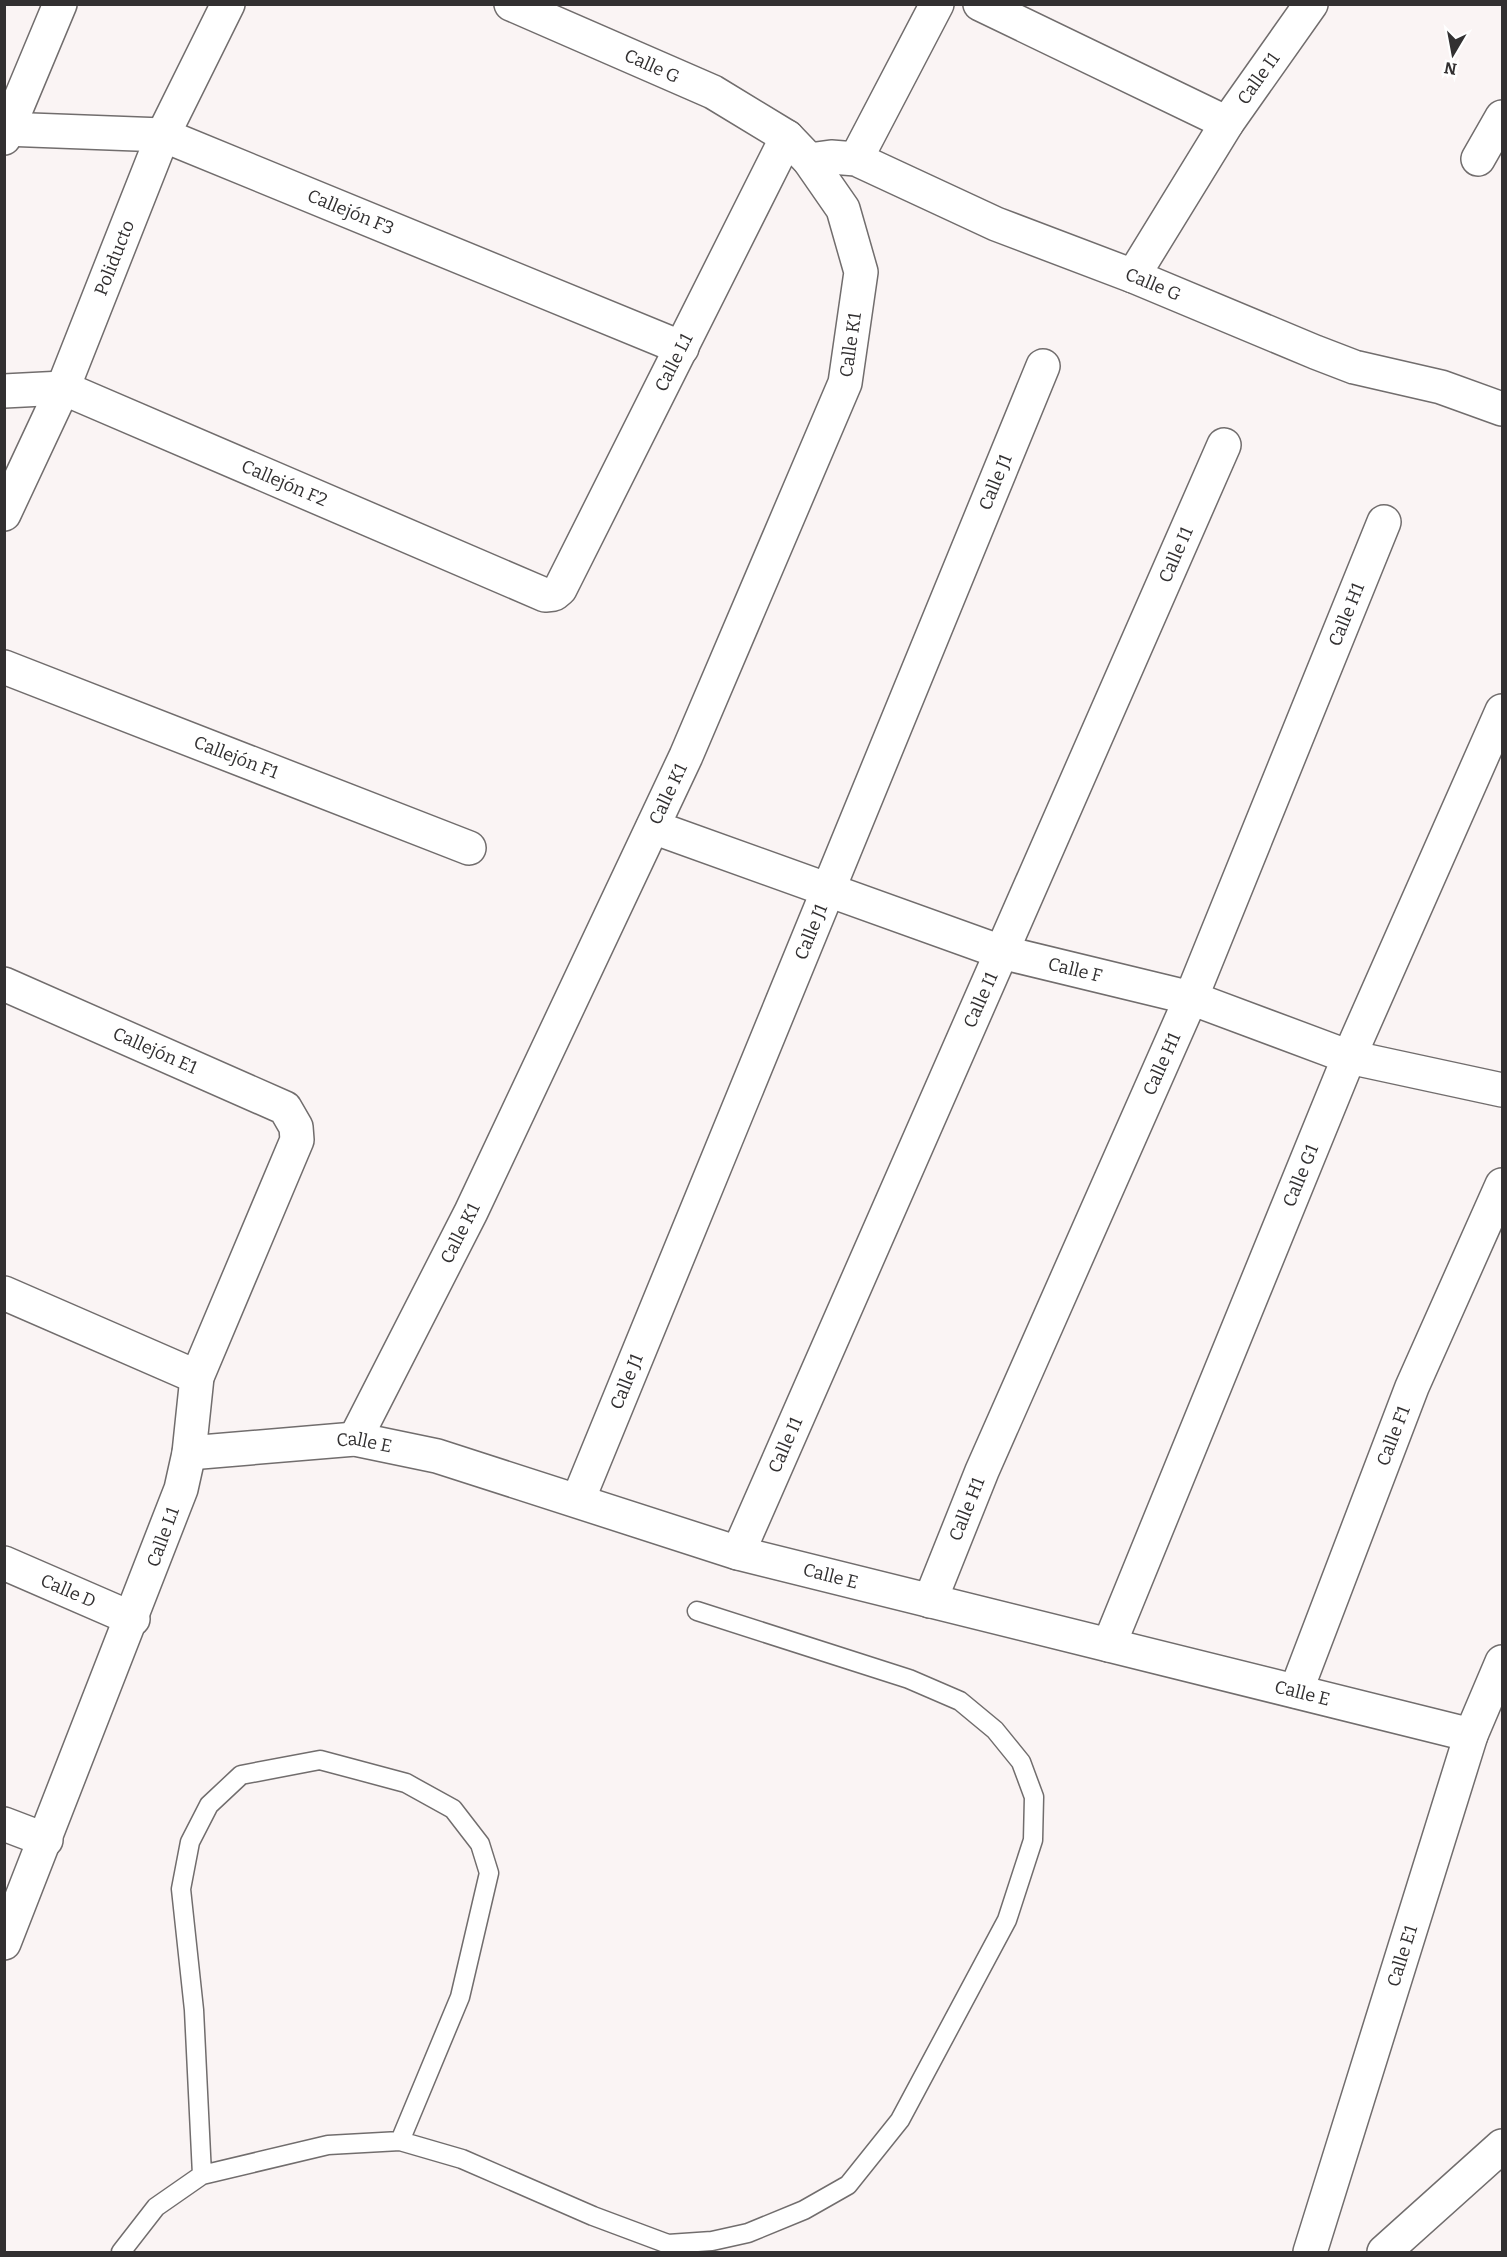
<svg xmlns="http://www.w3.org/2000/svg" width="1507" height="2257" viewBox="0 0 1507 2257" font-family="Bitter,serif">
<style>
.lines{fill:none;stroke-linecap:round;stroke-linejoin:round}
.service-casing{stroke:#716d6d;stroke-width:21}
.minor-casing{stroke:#716d6d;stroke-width:36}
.service{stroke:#fff;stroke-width:18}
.minor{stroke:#fff;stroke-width:33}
.labels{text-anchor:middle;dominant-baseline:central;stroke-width:4.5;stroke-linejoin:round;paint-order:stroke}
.street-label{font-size:18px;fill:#323031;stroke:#fff}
</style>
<rect width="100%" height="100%" fill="#faf4f4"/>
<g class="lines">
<defs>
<path id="service" d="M202 2175 194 2010 181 1889 190 1842 209 1805 241 1775 320 1760 406 1783 453 1809 480 1844 489 1873 460 1997 400 2141
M121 2252 156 2207 202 2175 328 2145 400 2141 462 2159 593 2216 668 2244 712 2241 748 2233 804 2210 848 2185 900 2120 1007 1920 1033 1840 1034 1797 1021 1762 995 1730 960 1701 909 1679 697 1611"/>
<g id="minor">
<path d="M980 4 1227 123"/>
<path id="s1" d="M4 129 163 135 682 348"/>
<path d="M4 138 60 4"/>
<path d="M856 159 937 4"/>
<path d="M1478 159 1502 117"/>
<path id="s2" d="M809 160 831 157 856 159 996 224 1133 276 1315 352 1354 367 1441 387 1502 409"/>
<path id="s3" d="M1133 276 1227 123 1311 4"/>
<path id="s4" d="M4 391 63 388 545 595 554 594 560 589 787 137"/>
<path id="s5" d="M4 514 63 388 163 135 228 4"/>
<path id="s6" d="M4 667 469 848"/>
<path id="s7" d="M653 827 1001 952 1191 998 1349 1057 1502 1090"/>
<path id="s8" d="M4 984 285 1108 296 1127 297 1140 197 1377 189 1453 181 1489 4 1943"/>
<path d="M4 1293 197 1377"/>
<path id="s9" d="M355 1439 471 1212 686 756 845 383 861 272 843 209 809 160 787 137 713 92 511 4"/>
<path id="s10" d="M189 1453 355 1439 437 1456 738 1553 1471 1735"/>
<path id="s11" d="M578 1500 1043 366"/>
<path id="s12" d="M738 1553 1224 445"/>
<path id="s13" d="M4 1563 133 1619"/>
<path id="s14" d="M930 1601 982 1471 1191 998 1384 522"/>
<path id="s15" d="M1109 1645 1349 1057 1502 711"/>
<path id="s16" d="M1296 1691 1412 1387 1502 1185"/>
<path d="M4 1824 46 1840"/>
<path id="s17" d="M1310 2252 1471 1735 1502 1662"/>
<path d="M1384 2252 1502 2146"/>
</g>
</defs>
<use href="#service" class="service-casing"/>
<use href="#minor" class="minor-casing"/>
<use href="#service" class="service"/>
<use href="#minor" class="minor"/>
</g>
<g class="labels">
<g class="street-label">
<text transform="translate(652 66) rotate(24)">Calle G</text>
<text stroke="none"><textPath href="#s3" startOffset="234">Calle I1</textPath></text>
<text stroke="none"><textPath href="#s1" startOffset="362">Callejón F3</textPath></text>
<text stroke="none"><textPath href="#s5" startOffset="279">Poliducto</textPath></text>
<text stroke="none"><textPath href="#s2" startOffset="370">Calle G</textPath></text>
<text stroke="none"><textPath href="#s9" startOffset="1203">Calle K1</textPath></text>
<text stroke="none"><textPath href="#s4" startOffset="854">Calle L1</textPath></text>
<text stroke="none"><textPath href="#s4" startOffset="300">Callejón F2</textPath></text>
<text stroke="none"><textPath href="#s11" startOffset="1100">Calle J1</textPath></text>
<text stroke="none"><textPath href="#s12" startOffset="1090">Calle I1</textPath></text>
<text stroke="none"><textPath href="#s14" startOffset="1071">Calle H1</textPath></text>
<text stroke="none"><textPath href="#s6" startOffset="249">Callejón F1</textPath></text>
<text stroke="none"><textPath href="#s9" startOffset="717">Calle K1</textPath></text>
<text stroke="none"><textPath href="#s11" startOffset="614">Calle J1</textPath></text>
<text stroke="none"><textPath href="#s7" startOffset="446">Calle F</textPath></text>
<text stroke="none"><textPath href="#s12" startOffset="604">Calle I1</textPath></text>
<text stroke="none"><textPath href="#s8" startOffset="165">Callejón E1</textPath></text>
<text stroke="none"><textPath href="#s14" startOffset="585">Calle H1</textPath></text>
<text stroke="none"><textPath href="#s15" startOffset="507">Calle G1</textPath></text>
<text stroke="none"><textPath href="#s9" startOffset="231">Calle K1</textPath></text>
<text stroke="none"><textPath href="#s11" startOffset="128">Calle J1</textPath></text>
<text stroke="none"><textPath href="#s16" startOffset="273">Calle F1</textPath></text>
<text stroke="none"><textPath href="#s12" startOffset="118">Calle I1</textPath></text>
<text stroke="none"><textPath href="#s10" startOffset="176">Calle E</textPath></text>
<text stroke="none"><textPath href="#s14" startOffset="99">Calle H1</textPath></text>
<text transform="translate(163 1537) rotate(-70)">Calle L1</text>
<text stroke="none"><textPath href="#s10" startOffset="662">Calle E</textPath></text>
<text stroke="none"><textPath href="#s13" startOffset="70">Calle D</textPath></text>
<text stroke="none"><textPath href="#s10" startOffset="1148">Calle E</textPath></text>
<text stroke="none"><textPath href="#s17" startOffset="310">Calle E1</textPath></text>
</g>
</g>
<rect width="1507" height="2257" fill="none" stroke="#323031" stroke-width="12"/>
<g transform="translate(1453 54) rotate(190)" stroke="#ffffff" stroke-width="4.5" paint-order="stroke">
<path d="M0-4.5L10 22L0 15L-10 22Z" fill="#323031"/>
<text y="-9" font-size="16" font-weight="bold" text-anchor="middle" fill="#323031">N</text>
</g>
</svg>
